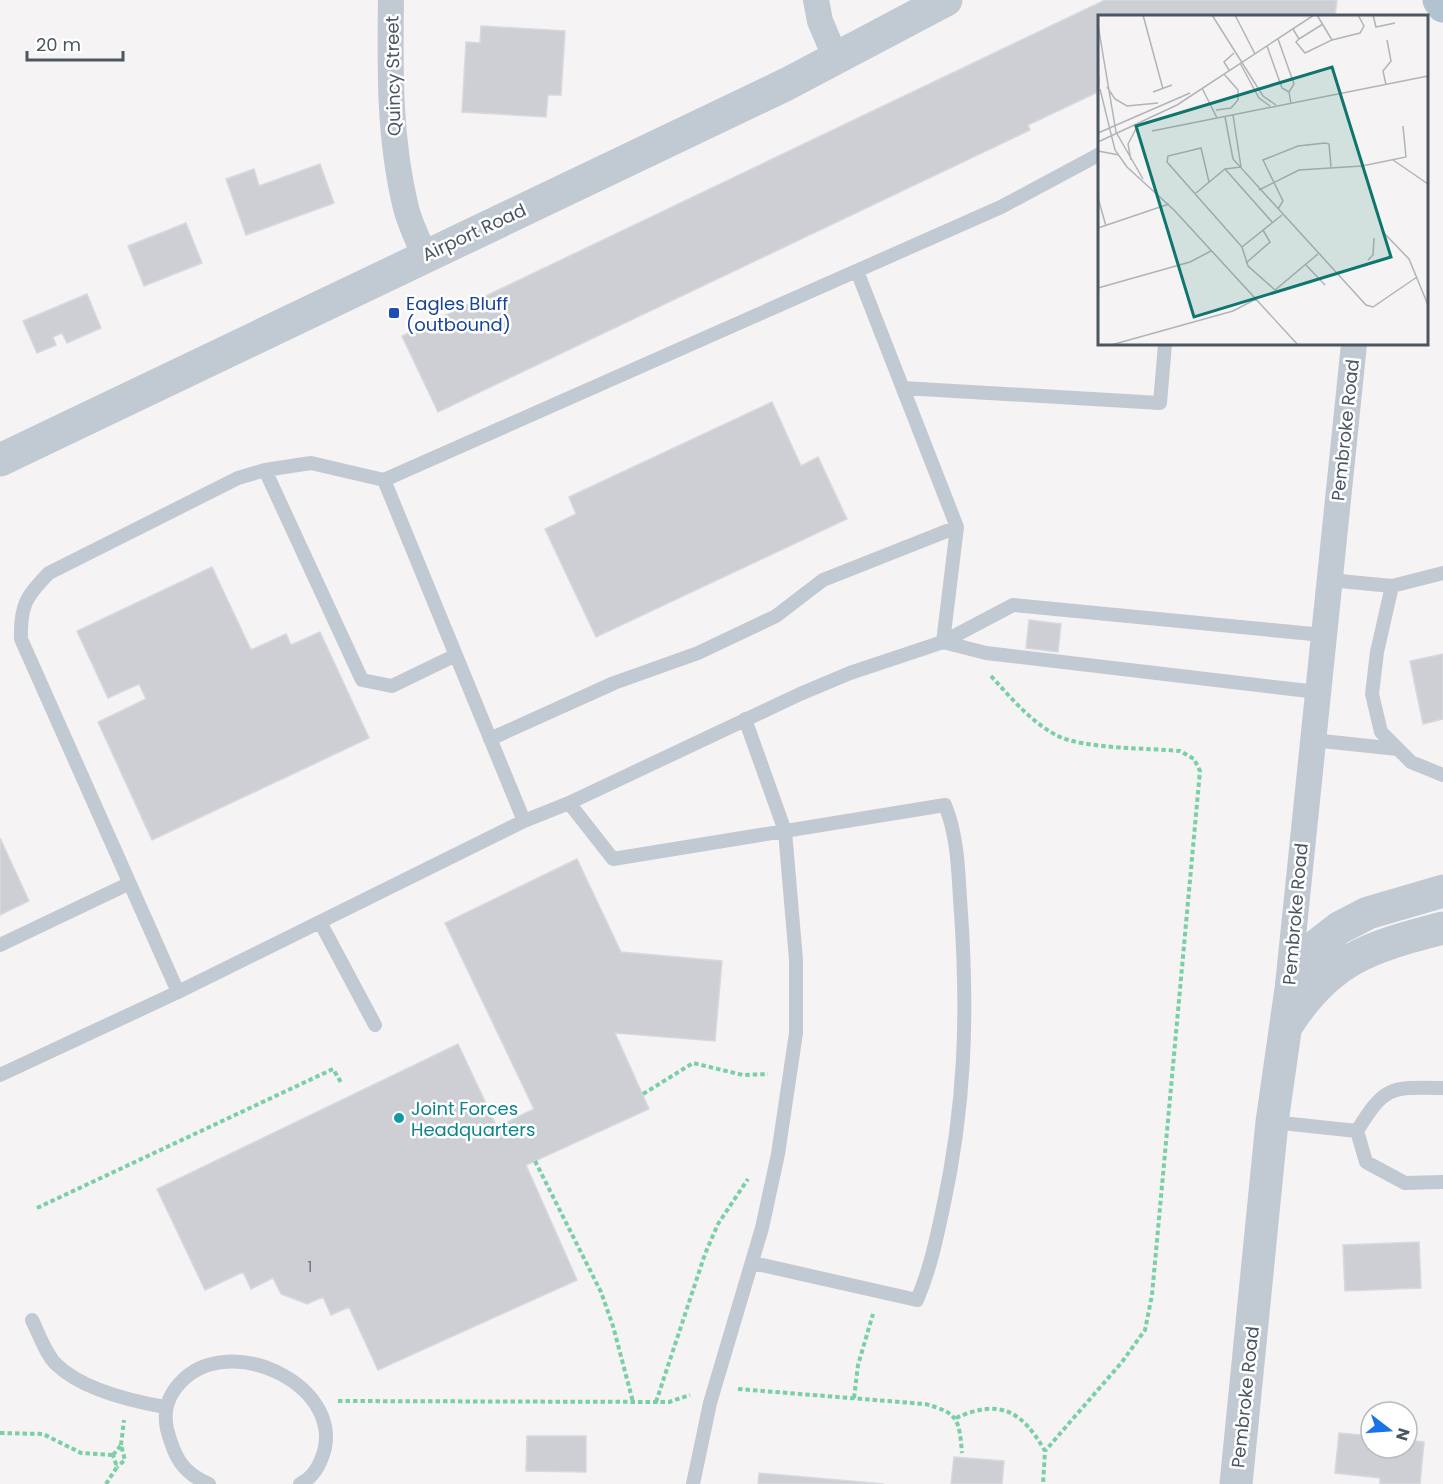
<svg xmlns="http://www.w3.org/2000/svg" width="1443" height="1484" viewBox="0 0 1443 1484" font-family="Poppins,sans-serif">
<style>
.building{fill:#cdcfd5;stroke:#d7d9de;stroke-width:1.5}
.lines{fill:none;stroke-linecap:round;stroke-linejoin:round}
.path{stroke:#7ad0a6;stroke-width:4;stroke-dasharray:4.5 3;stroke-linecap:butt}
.service{stroke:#c1cad2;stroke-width:14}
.minor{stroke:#c1cad2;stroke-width:26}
.tertiary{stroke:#c1cad2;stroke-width:33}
.primary{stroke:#b3c2d1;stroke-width:33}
.transit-dot{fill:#1a4fb4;stroke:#fff;stroke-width:2}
.culture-dot{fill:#0f9aa8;stroke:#fff;stroke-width:2}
.labels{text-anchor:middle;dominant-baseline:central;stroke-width:5;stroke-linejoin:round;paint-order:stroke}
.number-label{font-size:15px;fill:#6b747e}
.street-label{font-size:18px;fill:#4a5661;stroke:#fff}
.transit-label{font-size:18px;fill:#164399;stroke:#fff;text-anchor:start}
.culture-label{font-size:18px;fill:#0d838f;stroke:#fff;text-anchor:start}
.inset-road{fill:none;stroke:#b1b4b9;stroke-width:1.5}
.view{fill:#0f766e;fill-opacity:0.15;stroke:#0f766e;stroke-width:3}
.inset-edge{fill:none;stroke:#4a5661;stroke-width:3}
</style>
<rect width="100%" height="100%" fill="#f5f3f3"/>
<path class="building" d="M1105 0H1337L1335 16H1100V91L1028 125 1030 130 438 412 402 336Z
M481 26 565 31 561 95H548L546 117 462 112 466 42 480 43Z
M320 164 334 203 246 235 226 179 254 169 259 186Z
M186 223 202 263 144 286 128 246Z
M87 294 101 328 67 343 62 333 53 337 56 345 37 353 23 321Z
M772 402 801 466 818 457 847 519 596 637 545 529 576 514 569 497Z
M212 567 251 650 286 634 291 645 320 632 369 738 152 840 98 722 146 699 139 684 108 698 77 631Z
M1029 620 1061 624 1058 652 1026 648Z
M1443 654V719L1423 724 1410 661Z
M0 838 29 901 0 915Z
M577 859 621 952 722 961 715 1041 615 1033 649 1109 526 1165 577 1280 378 1370 349 1307 331 1315 323 1297 307 1304 281 1294 273 1278 251 1289 243 1272 205 1290 157 1189 458 1044 497 1127 534 1109 445 923Z
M1419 1242 1421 1288 1345 1291 1343 1245Z
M1339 1433 1371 1436V1448H1407V1440L1424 1442 1420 1484H1380V1478L1335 1473Z
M527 1436H586V1472L526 1471Z
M954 1457 1004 1461 1002 1484H951Z
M759 1473 884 1484H758Z"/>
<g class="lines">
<path class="path" d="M991 676C1011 698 1030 721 1056 735 1081 749 1150 748 1180 751L1194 759 1200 771 1152 1295 1145 1330 1122 1362 1045 1451
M643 1094 693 1063 743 1075 768 1074
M535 1161 601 1292 613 1326 633 1402
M37 1208 333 1069 342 1084
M738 1389 925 1404C959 1413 959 1420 962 1453
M854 1398 858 1365 873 1314
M338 1401 669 1402 690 1395
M656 1402 705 1254 718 1224 748 1179
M956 1418C1000 1398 1022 1411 1045 1451L1043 1484
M0 1433 43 1434 81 1453 113 1455
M121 1445 124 1420
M113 1455 121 1445 125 1460 117 1467
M106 1484 117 1467 113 1455"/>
<path class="service" d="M857 271 957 527 943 642
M903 388 1160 403 1165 344
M265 470 362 680 392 686 456 655
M384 480 1001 207 1100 154
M1329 580 1392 586 1443 573
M1392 586 1377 652 1372 694 1381 732 1411 762 1443 775
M943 642 986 653 1317 692
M490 739 614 683 698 653 776 616 823 580 957 527
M1312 740 1398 749
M569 803 613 859 945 805C959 840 958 875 961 913 968 1016 965 1107 943 1208 936 1240 930 1270 917 1300L753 1263
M320 922 375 1025
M0 945 128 884
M178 992 21 639C20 606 26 596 49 573L238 478 265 470 311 463 384 480 524 821
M0 1075 178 992 524 821 569 803 800 694 850 673 943 642 1013 605 1323 635
M1443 1088C1391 1087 1385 1085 1357 1131L1366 1162 1405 1183 1443 1182
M1272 1122 1357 1131
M32 1320C39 1334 46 1355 57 1365 83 1390 131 1401 165 1407
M209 1484C182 1473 174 1456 167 1429 163 1410 168 1396 180 1383 229 1328 352 1388 321 1460 317 1470 310 1479 300 1484
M693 1484 710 1403 762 1228 778 1154 796 1033V960L785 831 745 719"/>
<path class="minor" d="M391 0C390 70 389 139 406 208 410 224 418 240 425 256
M816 0 820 21 836 59
M1288 985 1354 344"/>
<path class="tertiary" d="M0 460 787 84 946 0
M1287 1025C1330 958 1370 947 1443 928
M1236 1484 1272 1122 1292 982 1311 950 1339 928 1368 913 1443 891"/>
<path class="primary" d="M1439 0 1443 6"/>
</g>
<rect class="transit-dot" x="388" y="307" width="12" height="12" rx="3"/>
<circle class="culture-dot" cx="399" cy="1118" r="6"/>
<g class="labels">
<g class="number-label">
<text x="310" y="1266">1</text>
</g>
<g class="street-label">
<text transform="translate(393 76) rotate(-91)">Quincy Street</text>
<text transform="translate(474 232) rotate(-25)">Airport Road</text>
<text transform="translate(1345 430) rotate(-84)">Pembroke Road</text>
<text transform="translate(1295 914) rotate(-85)">Pembroke Road</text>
<text transform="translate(1245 1397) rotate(-84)">Pembroke Road</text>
</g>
<g class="transit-label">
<text x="406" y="303">Eagles Bluff<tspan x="406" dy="21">(outbound)</tspan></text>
</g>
<g class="culture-label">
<text x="411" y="1108">Joint Forces<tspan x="411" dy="21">Headquarters</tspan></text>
</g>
</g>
<g transform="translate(1098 15)">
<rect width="330" height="330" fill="#f5f3f3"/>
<path class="inset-road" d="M45 0 65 74M114 0 165 81 178 90M137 0 157 39M275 0 278 12 297 8M0 10 18 117 45 164M195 14 201 24 198 27 207 38 234 25 219 0M180 24 196 69 191 77 193 89M201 24 225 9M234 25 262 18 266 11 260 0M169 31 184 73 191 77M142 48 161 83 172 91M131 55 126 47 136 38M288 70 285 56 293 46 289 25M9 72 17 84 29 91 60 88M104 73 119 103M2 74 17 135 29 152 76 195 200 330M55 77 74 70M0 85 1 62M118 95 133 93 140 85V75L126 59M135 100 143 152M127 102 135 144 268 290 275 292 319 262M54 116 330 61M0 118 92 78M0 127 79 90 216 0M0 136 21 140M33 145 30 129 40 110M295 145 330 169M127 154 174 207M111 167 103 133 70 141 69 147 144 232M161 175 201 155 264 151 308 142 305 111M98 178 127 154 143 152M0 183 8 211M180 194 185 186 165 145 200 131 227 128 231 129 233 152M184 200 144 232 150 251 177 275 220 239M0 213 71 189M284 216 311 244 330 290M270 245 275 240 276 223M148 248 172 227 165 215M208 250 227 270M0 273 92 247 113 236M13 330 135 296 158 284"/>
<path class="view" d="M234 52 293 242 96 302 38 111Z"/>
<rect width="330" height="330" class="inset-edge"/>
</g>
<g transform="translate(1389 1430) rotate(107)"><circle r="28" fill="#ffffff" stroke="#b7bbc0" stroke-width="1.5"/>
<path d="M0-4.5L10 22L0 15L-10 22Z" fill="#1a73e8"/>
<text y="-9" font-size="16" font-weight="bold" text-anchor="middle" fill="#4a5661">N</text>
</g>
<path d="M27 51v9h96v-9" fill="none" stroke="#4a5661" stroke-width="3"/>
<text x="36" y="51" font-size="18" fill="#4a5661" stroke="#ffffff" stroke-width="4.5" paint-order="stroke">20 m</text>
</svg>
